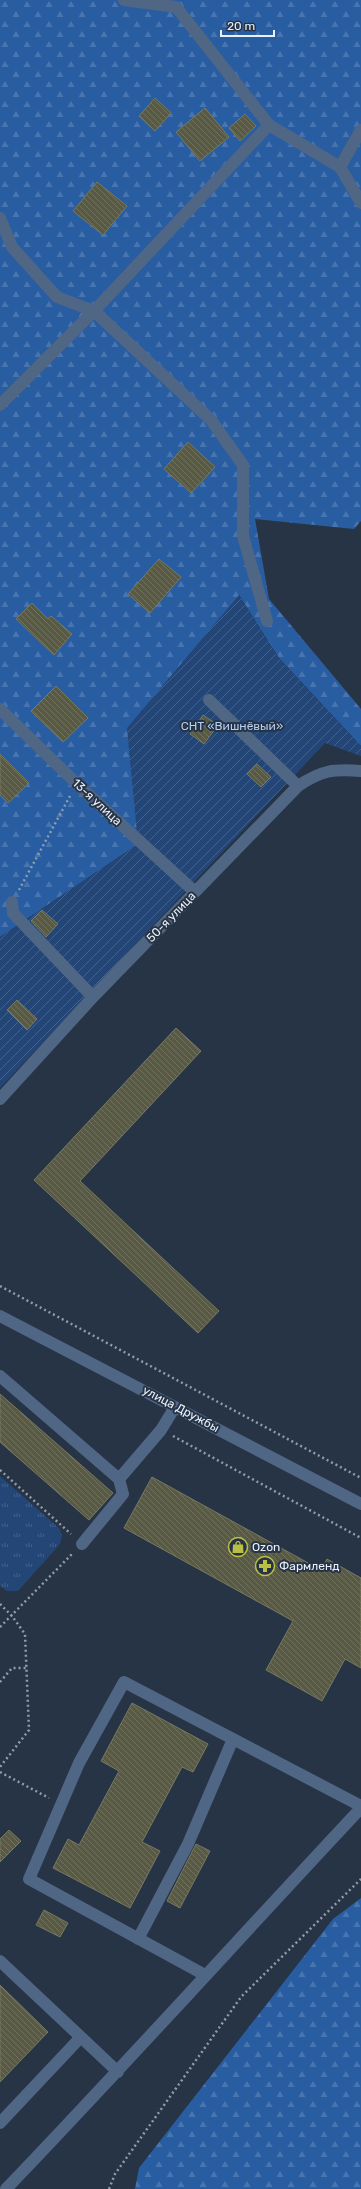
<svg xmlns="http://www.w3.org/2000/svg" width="361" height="2189" viewBox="0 0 361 2189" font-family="Rubik,sans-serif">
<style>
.forest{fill:url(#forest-firs)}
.park{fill:url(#park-tufts)}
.garden{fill:url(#garden-furrows)}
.building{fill:url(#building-back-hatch);stroke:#777960}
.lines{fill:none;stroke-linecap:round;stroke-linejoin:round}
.path{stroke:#919caa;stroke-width:2.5;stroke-dasharray:2 3;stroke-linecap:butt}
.minor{stroke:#506685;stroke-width:12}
.labels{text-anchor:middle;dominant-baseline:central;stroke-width:4;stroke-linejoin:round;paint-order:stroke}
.park-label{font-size:12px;fill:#b3cff5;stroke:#273445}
.street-label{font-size:12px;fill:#e8f1fc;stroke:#273445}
.poi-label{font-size:12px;fill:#e8f1fc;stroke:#273445;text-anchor:start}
</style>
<defs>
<pattern id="forest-firs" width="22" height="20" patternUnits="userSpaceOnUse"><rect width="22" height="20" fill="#295da2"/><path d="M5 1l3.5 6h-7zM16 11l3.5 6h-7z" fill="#4875b0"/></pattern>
<pattern id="park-tufts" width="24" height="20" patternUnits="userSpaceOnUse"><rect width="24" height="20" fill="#234676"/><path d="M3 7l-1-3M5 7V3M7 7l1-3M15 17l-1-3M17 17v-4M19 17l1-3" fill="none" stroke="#43618a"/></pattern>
<pattern id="garden-furrows" width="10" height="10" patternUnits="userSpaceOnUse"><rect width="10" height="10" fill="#234676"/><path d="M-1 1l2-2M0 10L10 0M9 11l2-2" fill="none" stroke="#43618a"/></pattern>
<pattern id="building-back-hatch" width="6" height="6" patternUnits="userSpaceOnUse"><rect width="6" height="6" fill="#585a43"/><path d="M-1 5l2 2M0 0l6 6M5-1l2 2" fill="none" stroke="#70725f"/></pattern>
</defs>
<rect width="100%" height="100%" fill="#273445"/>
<path class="forest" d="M0 0H361V521L354 529 255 519 269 599 361 709V746L279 658 239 595 138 844 0 937Z
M361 1898V2189H135L139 2168 333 1919Z"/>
<path class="park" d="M0 1476 59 1528 62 1535 60 1544 18 1591H7L0 1586Z"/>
<path class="garden" d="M239 595 279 658 361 746V756L325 743 0 1088V937L138 844 127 728Z"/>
<path class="building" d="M155 98 171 113 155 131 139 116Z
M205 108 229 137 200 161 176 132Z
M245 114 256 126 240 141 229 128Z
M97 182 127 206 103 235 73 211Z
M188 442 215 467 191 493 164 469Z
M159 559 181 577 150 613 128 594Z
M32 603 48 619 51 616 72 634 54 655 16 619Z
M56 686 88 718 63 742 31 711Z
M203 715 218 725 204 744 190 734Z
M0 754 29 783 8 803 0 795Z
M257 764 271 777 261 787 247 774Z
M42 910 58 924 46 937 31 921Z
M17 1000 37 1019 27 1030 7 1010Z
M176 1028 201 1051 80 1181 219 1311 198 1333 34 1180Z
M0 1394 113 1493 89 1520 0 1442Z
M152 1477 321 1570 327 1559 361 1578V1668L345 1659 322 1701 266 1670 293 1621 124 1528Z
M132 1703 208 1744 193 1772 182 1767 142 1842 160 1851 130 1908 53 1868 68 1839 79 1845 119 1771 101 1761Z
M9 1830 21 1841 0 1862V1839Z
M196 1844 210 1851 180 1908 167 1901Z
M44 1910 68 1923 60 1937 36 1925Z
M0 1985 48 2032 0 2082Z"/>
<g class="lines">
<path class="path" d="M19 890 70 796
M0 1286 361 1478
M173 1436 361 1538
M0 1470 71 1534
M0 1604 12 1616 25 1634 29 1730 0 1767
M0 1627 72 1554
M0 1682 12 1668H26
M0 1772 49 1798
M109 2189 115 2174 241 1997 361 1879"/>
<path class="minor" d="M124 0 176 7 269 125 340 167 361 203
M340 167 361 130
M0 218 12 247 57 297 94 311 211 420 243 465V536L267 621
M0 405 94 311 269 125
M209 700 298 786
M0 709 77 784 195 892
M12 902 13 913 93 997
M0 1099 93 997 298 786C322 770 333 769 361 771
M0 1316 361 1504
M0 1376 119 1479
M82 1544 123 1494 119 1479 161 1430 175 1407
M138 1939 188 1844 233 1739
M0 1961 118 2072
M205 1975 29 1879 79 1763 124 1682 361 1806
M0 2123 80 2038
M6 2189C126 2064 242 1935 361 1808"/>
</g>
<defs>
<symbol id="shop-ring" viewBox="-11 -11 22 22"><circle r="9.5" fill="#273445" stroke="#bbc045" stroke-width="1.5"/><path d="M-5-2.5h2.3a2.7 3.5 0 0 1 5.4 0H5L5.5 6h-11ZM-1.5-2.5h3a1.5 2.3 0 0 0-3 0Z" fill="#bbc045"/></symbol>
<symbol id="pharmacy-ring" viewBox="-11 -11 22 22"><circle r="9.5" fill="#273445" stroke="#bbc045" stroke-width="1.5"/><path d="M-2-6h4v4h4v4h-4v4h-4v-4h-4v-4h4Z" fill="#bbc045"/></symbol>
</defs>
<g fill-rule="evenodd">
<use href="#shop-ring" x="227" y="1536" width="22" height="22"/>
<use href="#pharmacy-ring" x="254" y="1555" width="22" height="22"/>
</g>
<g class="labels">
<g class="park-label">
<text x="232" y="726">СНТ «Вишнёвый»</text>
</g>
<g class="street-label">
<text transform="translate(97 802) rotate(43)">13-я улица</text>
<text transform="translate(171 917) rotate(-46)">50-я улица</text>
<text transform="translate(181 1409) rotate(28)">улица Дружбы</text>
</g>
<g class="poi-label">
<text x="252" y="1547">Ozon</text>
<text x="279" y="1566">Фармленд</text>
</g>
</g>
<path d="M221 30v6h53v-6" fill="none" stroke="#e8f1fc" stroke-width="2"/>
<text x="227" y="30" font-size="12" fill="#e8f1fc" stroke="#273445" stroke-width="3" paint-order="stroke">20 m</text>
</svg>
